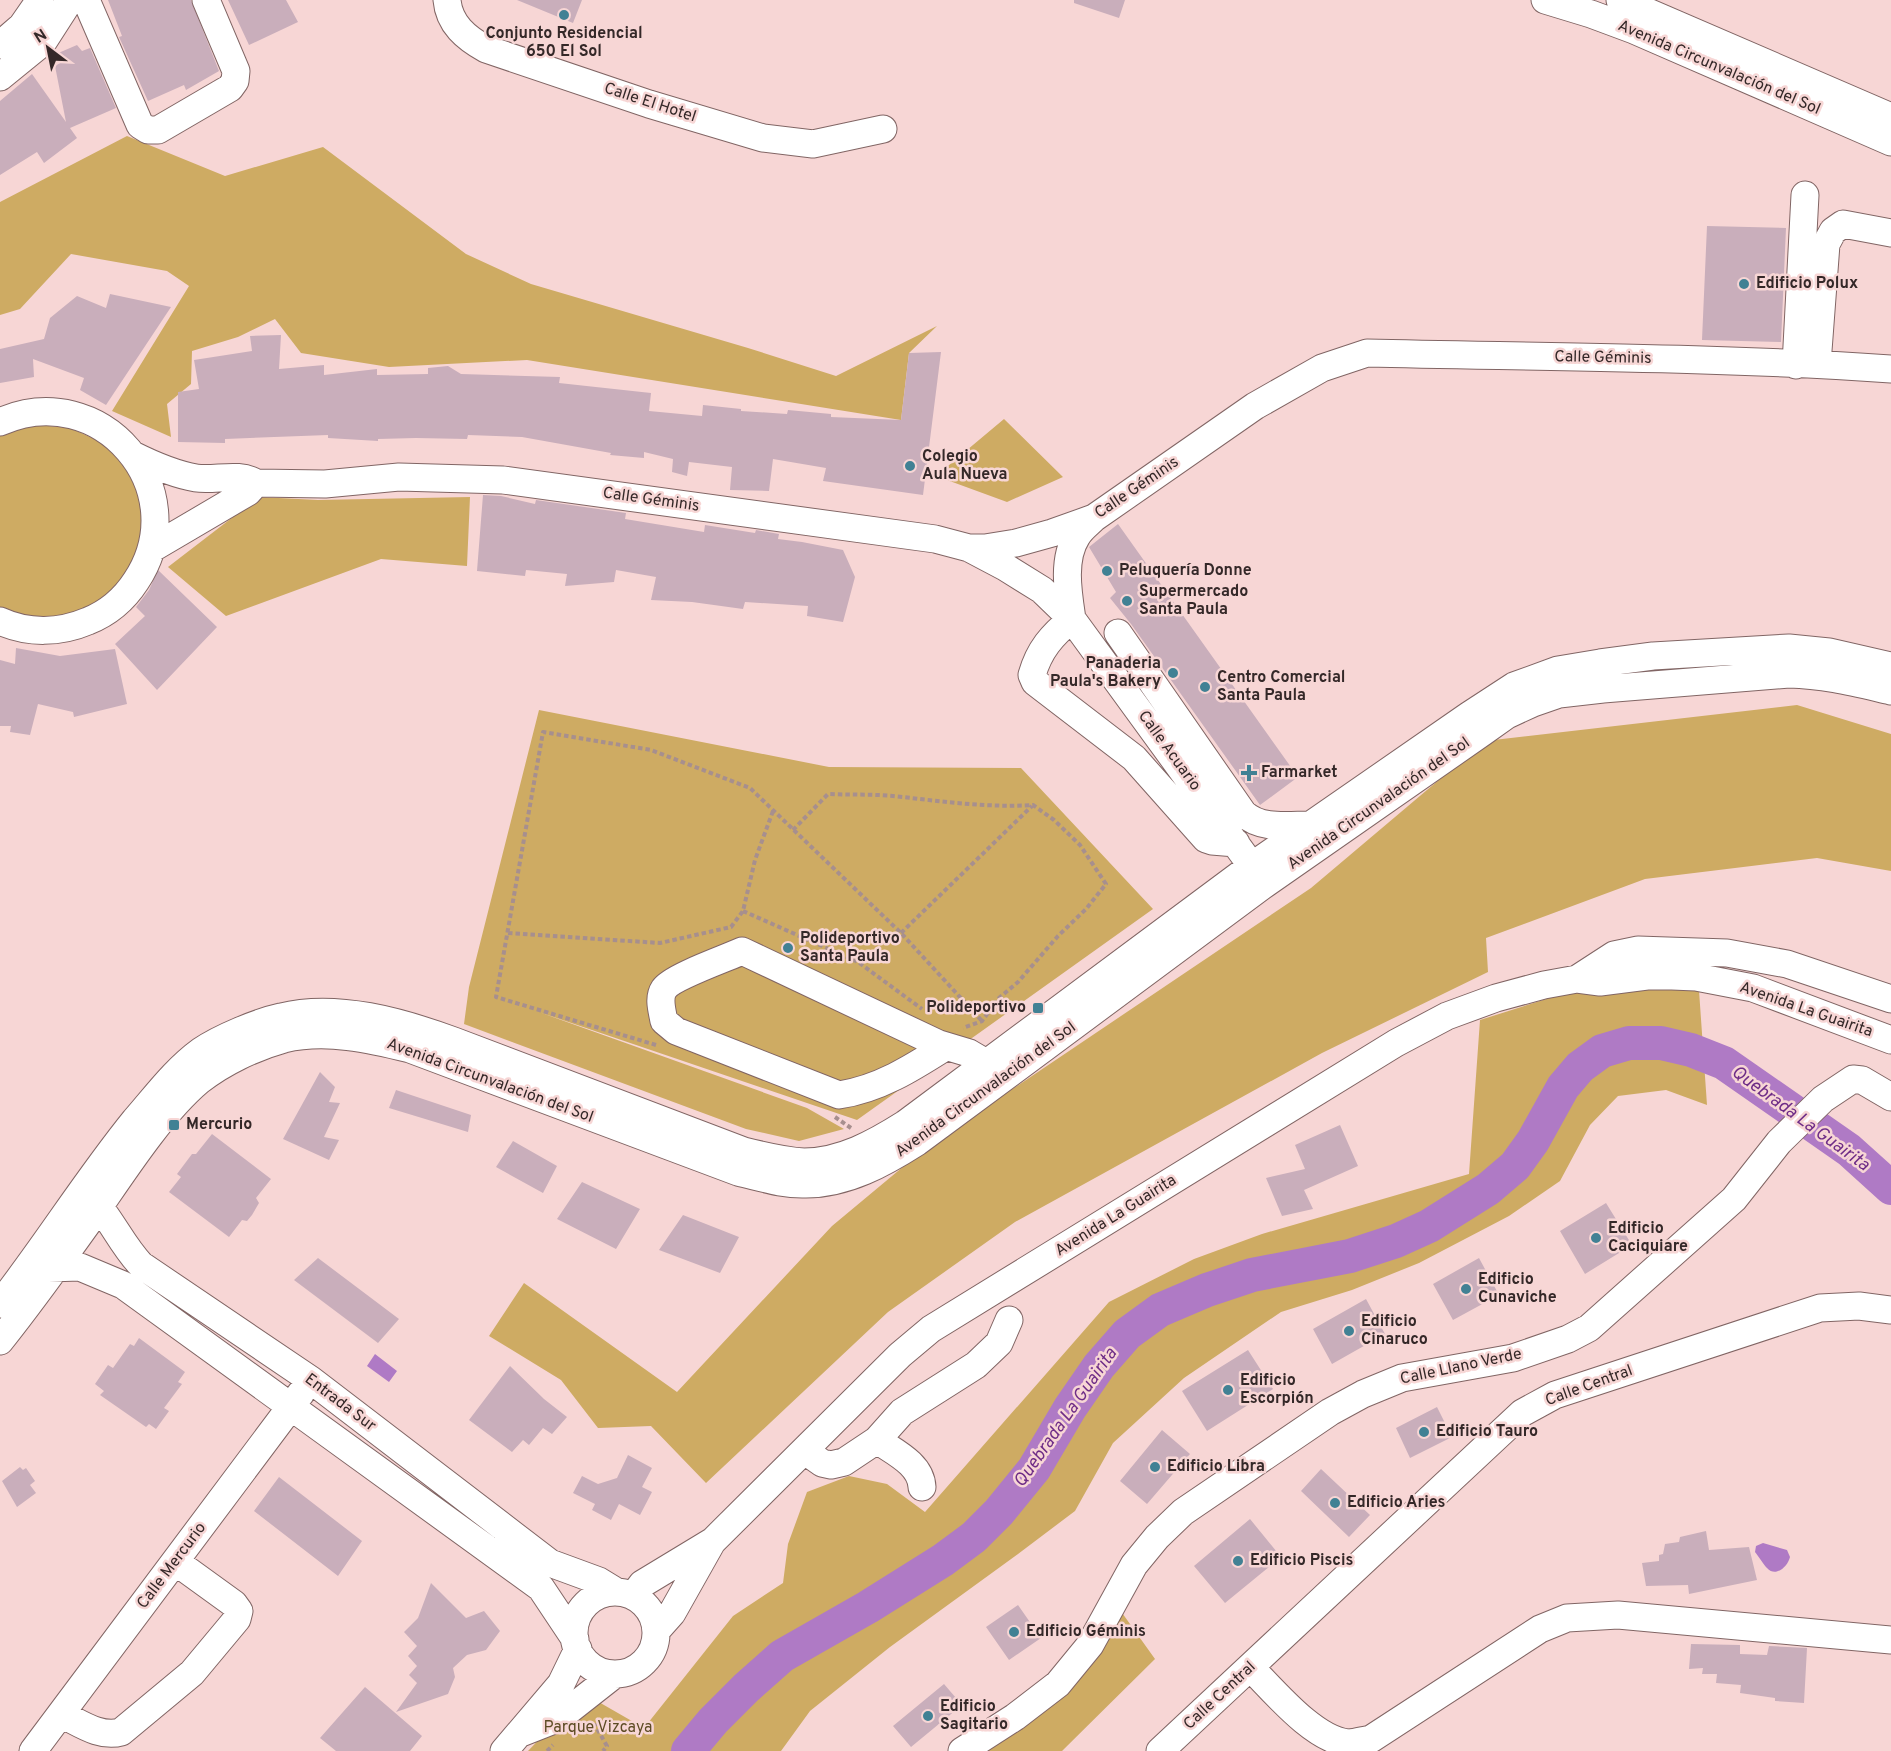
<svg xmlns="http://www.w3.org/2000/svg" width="1891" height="1751" viewBox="0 0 1891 1751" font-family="Overpass,sans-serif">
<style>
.green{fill:#ceab63}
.water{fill:#af7ac5}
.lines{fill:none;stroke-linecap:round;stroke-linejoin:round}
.river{stroke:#af7ac5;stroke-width:34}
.building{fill:#c9aebb}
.minor-casing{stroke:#816564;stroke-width:29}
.path{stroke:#a78f8e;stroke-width:4;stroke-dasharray:4.5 3;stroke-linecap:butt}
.minor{stroke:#fff;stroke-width:27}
.poi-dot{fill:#418194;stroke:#f7d6d5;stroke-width:2}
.labels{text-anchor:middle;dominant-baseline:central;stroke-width:5;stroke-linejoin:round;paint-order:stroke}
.poi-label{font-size:16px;font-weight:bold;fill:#342828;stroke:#f7d6d5;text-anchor:start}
.street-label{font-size:16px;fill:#342828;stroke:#f7d6d5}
.park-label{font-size:16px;fill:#5d4b24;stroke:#f7d6d5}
.water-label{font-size:18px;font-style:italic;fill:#6f2d87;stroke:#f7d6d5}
</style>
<rect width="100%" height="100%" fill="#f7d6d5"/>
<path class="green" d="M127 136 225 176 323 147 466 254 531 284 748 348 836 376 937 326 909 353 901 420 527 360 389 367 301 353 275 319 238 337 192 351 191 384 167 404 171 437 112 411 189 286 167 271 71 254 20 309 0 315V202Z
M1004 419 1063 477 1007 502 936 476Z
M38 425 70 428 99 441 123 463 138 492 143 523 139 555 123 584 68 621 0 615V435L7 431Z
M259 497 318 500 470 497 467 566 381 559 226 616 168 567Z
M1797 705 1891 734V871L1817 858 1645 879 1486 938 1488 972 1322 1053 1015 1222 888 1312 706 1483 651 1426 598 1428 561 1380 489 1336 524 1283 677 1392 832 1226 928 1146 1311 888 1485 741Z
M539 710 829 767 1021 768 1153 909 857 1120 539 1012 807 1108 844 1129 799 1141 746 1129 464 1024 469 987Z
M1698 976 1707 1105 1666 1090 1618 1096 1590 1125 1560 1181 1509 1216 1419 1263 1352 1290 1281 1312 1184 1378 1113 1443 1075 1511 1018 1554 890 1647 810 1711 781 1751H528L550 1728 597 1701 644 1728 733 1616 783 1583 788 1544 807 1492 849 1476 887 1484 925 1512 1109 1302 1194 1259 1262 1234 1469 1174 1480 1020 1594 984Z
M1120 1610 1155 1659 1062 1751H979Z"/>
<path class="water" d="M375 1354 397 1371 389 1382 367 1366Z
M1763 1543 1787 1550 1790 1557C1788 1566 1776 1578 1767 1568 1764 1565 1759 1557 1755 1552L1756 1546Z"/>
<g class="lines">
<path class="river" d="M688 1751 713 1721 746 1688 782 1656 868 1607 943 1560 974 1537 999 1512 1034 1469 1070 1408 1099 1366 1127 1334 1160 1310 1207 1290 1252 1275 1350 1256 1396 1241 1429 1226 1488 1189 1515 1166 1533 1141 1563 1087 1580 1067 1602 1051 1629 1043H1661L1691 1050 1724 1063 1849 1150 1891 1188"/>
</g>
<path class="building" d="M108 0H191L219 71 186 90 184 85 148 101 119 37 122 36Z
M228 0H286L298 22 249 45Z
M517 0H582L573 23Z
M1074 0H1125L1119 18 1074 3Z
M77 45 82 51 90 48 116 108 70 128 77 138 44 163 37 152 0 175V101L32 74 66 122 55 66 62 62 56 54Z
M1707 226 1786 228 1781 342 1702 340Z
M110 294 171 307 106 405 80 390 84 378 33 359 34 377 0 383V349L44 339 50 318 77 296 106 308Z
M281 335 279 369 324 365V375L377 369V375L428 374V368L448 366 461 374 560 377 559 383 651 393 649 411 702 416 703 405 741 409V411L787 414 788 410 831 414V417L901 420 909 353 941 352 923 495 823 481 826 468 773 459 769 491 730 490 732 467 689 462 687 476 672 472 673 459 644 452V458L610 455 611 453 522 437 468 435 467 439 416 438 378 439V441L328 438V435L225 439V443L178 442V392L199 389 194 360 252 351 250 336Z
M483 495 501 496 535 504 536 500 626 513 625 519 704 532 705 525 755 533 756 530 779 534 778 539 802 542 843 550 855 577 843 622 807 616 808 606 745 602 743 609 692 602 651 600 656 577 616 570 614 582 565 586 567 574 526 570 525 576 477 571Z
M1118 524 1298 777 1260 805 1131 624 1110 598 1116 592 1089 547Z
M158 570 217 627 157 690 115 644 145 616 136 607 149 590Z
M16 648 60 656 115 649 127 704 74 717 73 712 38 704 30 735 10 732 11 726H0V660L15 664Z
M320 1072 335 1087 329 1102 340 1103 324 1137 339 1140 329 1160 283 1139Z
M396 1090 471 1115 468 1132 389 1108Z
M1340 1125 1358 1166 1304 1190 1313 1209 1282 1216 1266 1178 1305 1169 1295 1145Z
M212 1134 271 1179 256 1198 259 1203 252 1215 247 1221 242 1220 229 1237 169 1192 181 1177 177 1174 192 1154H196Z
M513 1141 557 1166 543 1193 496 1167Z
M582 1182 640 1209 616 1249 557 1219Z
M1606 1203 1632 1245 1585 1274 1560 1231Z
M683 1215 739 1237 720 1273 659 1250Z
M318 1258 399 1319 378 1343 294 1280Z
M1479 1258 1499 1295 1453 1320 1433 1284Z
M1366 1299 1385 1334 1332 1364 1313 1329Z
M139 1338 185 1372 178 1382 182 1384 164 1408 169 1411 156 1429 149 1424 146 1427 100 1395 104 1391 95 1384 108 1365 113 1368 130 1344 134 1346Z
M1248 1350 1273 1389 1207 1431 1182 1391Z
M510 1366 544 1399 567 1417 552 1434 543 1428 529 1445 523 1440 512 1452 469 1420Z
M1437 1407 1452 1437 1410 1458 1396 1428Z
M1162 1430 1190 1454 1147 1504 1120 1481Z
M628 1455 652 1468 642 1487 652 1492 640 1515 619 1504 611 1520 592 1510 595 1504 573 1493 582 1476 598 1484 617 1478Z
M20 1467 23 1470 26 1468 35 1481 30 1485 36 1493 17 1507 2 1481Z
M1321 1469 1370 1515 1349 1537 1301 1491Z
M279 1477 362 1541 338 1576 254 1511Z
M1250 1519 1281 1557 1225 1603 1194 1566Z
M1706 1531 1709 1550 1749 1547 1757 1580 1689 1594 1688 1585 1646 1586 1642 1563 1659 1561V1555L1663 1554 1665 1544 1679 1542 1680 1537Z
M431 1583 466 1618 484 1611 500 1631 486 1650 467 1655 453 1668 455 1677 448 1694 396 1712 417 1683 409 1675 417 1666 408 1656 417 1646 404 1632 418 1618Z
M1018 1605 1041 1638 1009 1660 986 1627Z
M1691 1644 1740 1645V1654L1767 1655 1769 1646 1807 1648 1804 1703 1775 1701V1698L1740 1693 1741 1685 1716 1683 1717 1674H1702L1703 1668 1689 1669Z
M944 1684 962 1705 911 1747 893 1726Z
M365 1687 422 1736 410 1751H336L320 1738Z"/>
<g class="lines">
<defs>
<path id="minor" d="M86 0 140 125 148 130H158L230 88 235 81 236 71 206 0
M447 0C449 24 466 38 486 49L649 104 763 138 813 144 883 129
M1545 0 1591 14 1634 30 1891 142
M1620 0 1891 117
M0 45 22 26 40 0
M0 77 43 42 70 0
M1817 364 1826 244 1833 231 1843 224 1891 233
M1796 365 1805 195
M0 422C100 377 197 489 136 581 125 598 108 613 88 621 60 633 28 634 0 621
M133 455C153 465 173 474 196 478 215 481 239 472 256 483L325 484 399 477 503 480 935 539 969 548H985L1016 543 1052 533 1094 518 1255 406 1322 368 1367 353C1541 357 1717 357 1891 369
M1093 519C1088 524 1081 529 1077 536 1062 559 1068 593 1072 619 1052 635 1039 650 1032 675L1035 682 1134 758 1206 839 1212 841 1236 843
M969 548 1005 567 1042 590 1072 619 1262 880
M151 549 248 492 256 483
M1118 633 1243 813C1261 830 1288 825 1311 825
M1577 979 1614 955 1638 950 1727 953 1787 964 1891 999
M945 1047C912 1068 879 1089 839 1095L676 1031 664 1021C662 1010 658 998 664 989 672 977 727 958 742 951L939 1044 969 1053 986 1063
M88 1195C110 1215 120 1243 141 1265L311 1380 550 1563 599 1581 617 1592
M44 1266 48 1268 80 1267 123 1285 541 1588 575 1639
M0 1304C47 1244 87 1179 135 1120 156 1096 175 1070 201 1051 220 1038 258 1022 281 1017 337 1003 402 1022 454 1041L744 1151C764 1156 784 1161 804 1162 841 1162 875 1143 905 1124L1253 865 1468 716 1514 686 1558 670 1600 663 1653 656 1789 648 1829 652 1891 666
M0 1341C32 1301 62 1259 92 1217 122 1174 160 1114 199 1081 223 1062 255 1047 284 1039 325 1029 371 1039 410 1049L738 1172C760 1177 783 1185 806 1184 847 1184 884 1163 917 1142L1265 884 1483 732 1507 715 1533 703 1559 694 1603 689 1789 674C1826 675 1856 683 1891 691
M877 1440C894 1452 921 1464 922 1487
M805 1451 822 1463 831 1465 844 1462 877 1440 902 1412 976 1365 999 1343 1009 1320
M574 1633a41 41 0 1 1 82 0a41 41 0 1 1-82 0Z
M633 1596 642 1584 713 1541 900 1355 931 1329 1396 1043 1447 1016 1496 998 1544 985 1577 979 1600 982 1647 976H1672L1696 977 1753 988 1891 1040
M656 1631 672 1613 712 1542
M1250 1667C1274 1691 1314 1740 1348 1743 1355 1743 1364 1740 1371 1739L1540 1629 1567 1618 1618 1615 1891 1640
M61 1714C80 1723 100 1738 121 1732L192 1673 237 1619 239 1611 234 1604 176 1562
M521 1733 559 1718 615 1674
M33 1751 301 1393
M504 1751 561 1684 578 1649
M962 1751 1015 1717 1058 1684 1090 1645 1134 1565 1157 1537 1183 1512 1330 1412 1363 1394 1402 1378 1513 1358 1568 1339 1589 1328 1734 1199 1779 1142 1823 1099 1853 1079 1862 1080 1891 1097
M1160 1751 1522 1413 1555 1395 1820 1308 1859 1306 1891 1310"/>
</defs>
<use href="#minor" class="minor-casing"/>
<path class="path" d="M793 830 828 794C850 795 872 794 893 796 940 801 986 808 1033 805L1054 820 1080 845 1106 884 1086 909 1058 936 1018 982 999 998 982 1021 963 1028
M743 911 858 962 922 1009
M508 933 660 943 731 927 743 911 755 860 773 811
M901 933 1032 806
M656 1045 496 997 543 732 651 750 750 788 901 933 982 1021
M835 1117 851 1128
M585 1727 595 1725 607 1746 603 1751
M547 1751 553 1745"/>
<use href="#minor" class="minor"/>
</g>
<g class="poi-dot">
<circle cx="564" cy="15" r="6"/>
<circle cx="1744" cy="284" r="6"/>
<circle cx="910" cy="466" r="6"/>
<circle cx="1107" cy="571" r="6"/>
<circle cx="1127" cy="601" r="6"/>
<circle cx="1173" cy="673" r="6"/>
<circle cx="1205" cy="687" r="6"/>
<path d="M1246 764h6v6h6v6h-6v6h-6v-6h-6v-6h6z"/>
<circle cx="788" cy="948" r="6"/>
<rect x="1032" y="1002" width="12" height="12" rx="3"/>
<rect x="168" y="1119" width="12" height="12" rx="3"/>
<circle cx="1596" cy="1238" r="6"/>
<circle cx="1466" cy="1289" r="6"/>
<circle cx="1349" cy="1331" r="6"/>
<circle cx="1228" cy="1390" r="6"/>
<circle cx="1424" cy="1432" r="6"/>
<circle cx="1155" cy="1467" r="6"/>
<circle cx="1335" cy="1503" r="6"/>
<circle cx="1238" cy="1561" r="6"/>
<circle cx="1014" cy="1632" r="6"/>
<circle cx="928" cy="1716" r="6"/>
</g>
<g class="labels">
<g class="poi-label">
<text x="564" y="34" text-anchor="middle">Conjunto Residencial<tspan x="564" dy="18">650 El Sol</tspan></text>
<text x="1756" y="284">Edificio Polux</text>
<text x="922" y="457">Colegio<tspan x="922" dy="18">Aula Nueva</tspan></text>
<text x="1119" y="571">Peluquería Donne</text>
<text x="1139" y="592">Supermercado<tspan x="1139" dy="18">Santa Paula</tspan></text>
<text x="1161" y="664" text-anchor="end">Panaderia<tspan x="1161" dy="18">Paula's Bakery</tspan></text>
<text x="1217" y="678">Centro Comercial<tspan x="1217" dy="18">Santa Paula</tspan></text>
<text x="1261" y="773">Farmarket</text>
<text x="800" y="939">Polideportivo<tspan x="800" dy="18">Santa Paula</tspan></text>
<text x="1026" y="1008" text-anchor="end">Polideportivo</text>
<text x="186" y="1125">Mercurio</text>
<text x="1608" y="1229">Edificio<tspan x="1608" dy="18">Caciquiare</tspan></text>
<text x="1478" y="1280">Edificio<tspan x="1478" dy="18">Cunaviche</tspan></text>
<text x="1361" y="1322">Edificio<tspan x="1361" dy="18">Cinaruco</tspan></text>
<text x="1240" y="1381">Edificio<tspan x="1240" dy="18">Escorpión</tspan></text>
<text x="1436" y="1432">Edificio Tauro</text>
<text x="1167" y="1467">Edificio Libra</text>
<text x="1347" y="1503">Edificio Aries</text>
<text x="1250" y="1561">Edificio Piscis</text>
<text x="1026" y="1632">Edificio Géminis</text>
<text x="940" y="1707">Edificio<tspan x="940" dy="18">Sagitario</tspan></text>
</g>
<g class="street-label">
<text transform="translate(1719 68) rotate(23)">Avenida Circunvalación del Sol</text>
<text transform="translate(650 103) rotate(18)">Calle El Hotel</text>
<text transform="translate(1603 358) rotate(1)">Calle Géminis</text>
<text transform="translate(1137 488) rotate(-34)">Calle Géminis</text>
<text transform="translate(651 500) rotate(8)">Calle Géminis</text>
<text transform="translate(1169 751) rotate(54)">Calle Acuario</text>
<text transform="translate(1379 804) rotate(-35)">Avenida Circunvalación del Sol</text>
<text transform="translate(1806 1010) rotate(19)">Avenida La Guairita</text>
<text transform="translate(490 1081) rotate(20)">Avenida Circunvalación del Sol</text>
<text transform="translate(986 1090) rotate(-36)">Avenida Circunvalación del Sol</text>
<text transform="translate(1116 1216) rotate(-32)">Avenida La Guairita</text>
<text transform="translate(1461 1367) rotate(-12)">Calle Llano Verde</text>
<text transform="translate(1589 1386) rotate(-20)">Calle Central</text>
<text transform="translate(340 1403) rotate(37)">Entrada Sur</text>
<text transform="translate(172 1566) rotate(-53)">Calle Mercurio</text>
<text transform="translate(1220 1696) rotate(-43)">Calle Central</text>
</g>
<g class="park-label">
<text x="598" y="1728">Parque Vizcaya</text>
</g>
<g class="water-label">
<text transform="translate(1800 1119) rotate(36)">Quebrada La Guairita</text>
<text transform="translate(1066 1418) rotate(-55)">Quebrada La Guairita</text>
</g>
</g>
<g transform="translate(48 48) rotate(328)" stroke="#f7d6d5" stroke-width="4.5" paint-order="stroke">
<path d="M0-4.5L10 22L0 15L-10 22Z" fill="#342828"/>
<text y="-9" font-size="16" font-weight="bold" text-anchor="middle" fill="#342828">N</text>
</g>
</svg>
